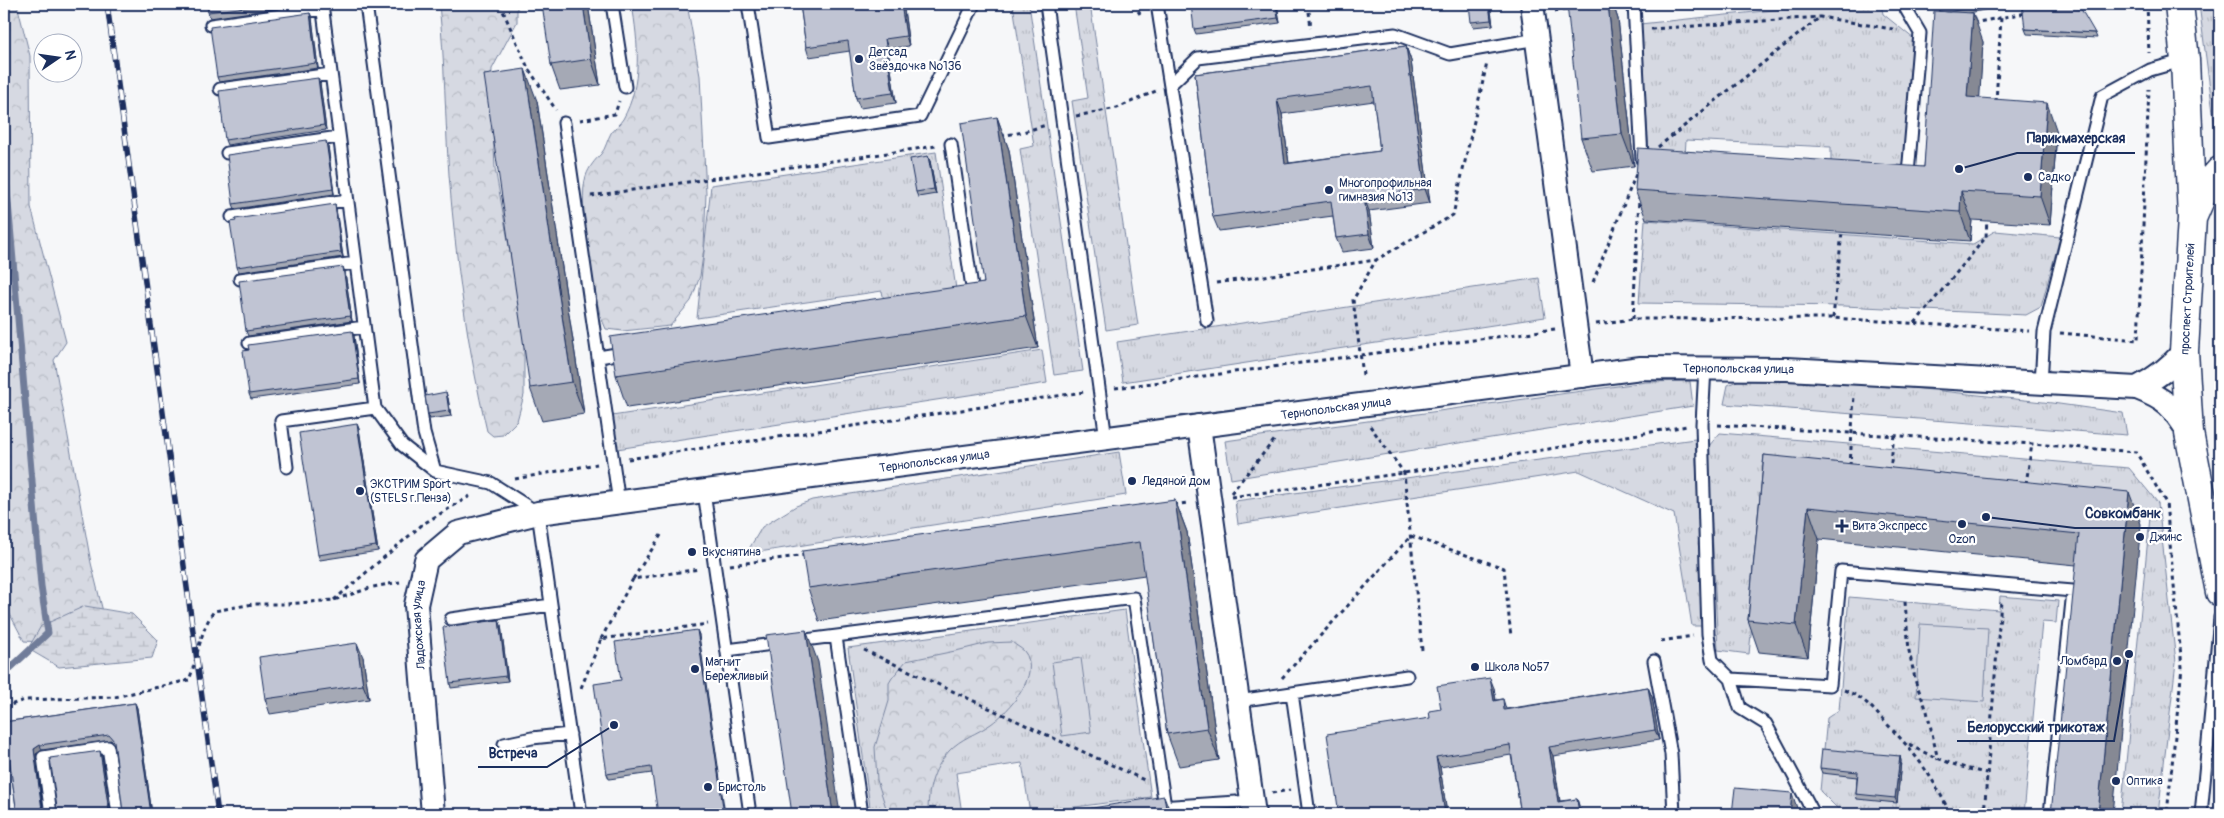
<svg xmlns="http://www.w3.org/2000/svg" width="2224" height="818" viewBox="0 0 2224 818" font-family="Pangolin,sans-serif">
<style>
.grass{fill:url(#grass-tufts);stroke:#7884a0}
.forest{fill:url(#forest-crowns);stroke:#7884a0}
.wetland{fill:url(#wetland-marsh);stroke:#7884a0}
.green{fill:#d6d9e2;stroke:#7884a0}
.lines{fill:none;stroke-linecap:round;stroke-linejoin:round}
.stream{stroke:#707c99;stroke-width:7}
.service-casing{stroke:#1b2f5e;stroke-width:15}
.minor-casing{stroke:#1b2f5e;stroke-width:26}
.primary-casing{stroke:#1b2f5e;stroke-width:31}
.path{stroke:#1b2f5e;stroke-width:3;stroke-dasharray:4 4;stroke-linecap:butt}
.service{stroke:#fff;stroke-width:11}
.minor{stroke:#fff;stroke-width:22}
.primary{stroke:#fff;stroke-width:28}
.rail-casing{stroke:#1b2f5e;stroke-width:5.5}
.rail{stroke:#fff;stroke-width:4;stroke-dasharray:11;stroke-linecap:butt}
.wall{fill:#a5a9b5;stroke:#1b2f5e;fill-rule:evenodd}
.shaded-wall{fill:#868994;stroke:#1b2f5e}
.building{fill:#c0c4d3;stroke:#1b2f5e;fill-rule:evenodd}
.poi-dot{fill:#1b2f5e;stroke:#fff;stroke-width:2}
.labels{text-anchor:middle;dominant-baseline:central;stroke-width:4.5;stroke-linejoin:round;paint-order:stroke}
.poi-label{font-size:12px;fill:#1b2f5e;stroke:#fff;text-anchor:start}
.street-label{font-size:12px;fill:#1b2f5e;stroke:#fff}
.leader{fill:none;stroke:#1b2f5e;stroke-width:2}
.callout-dot{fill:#1b2f5e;stroke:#fff;stroke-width:2}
.callout-label{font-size:14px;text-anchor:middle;font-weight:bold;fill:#1b2f5e;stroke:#fff;stroke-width:4.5;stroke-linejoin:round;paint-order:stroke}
</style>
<defs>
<pattern id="grass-tufts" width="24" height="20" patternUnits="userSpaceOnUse" patternTransform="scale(1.25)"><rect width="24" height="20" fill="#d6d9e2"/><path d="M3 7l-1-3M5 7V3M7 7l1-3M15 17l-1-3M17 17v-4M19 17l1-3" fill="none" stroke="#b7bbc4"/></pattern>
<pattern id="forest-crowns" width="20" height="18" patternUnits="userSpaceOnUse" patternTransform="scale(1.25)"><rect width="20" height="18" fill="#d6d9e2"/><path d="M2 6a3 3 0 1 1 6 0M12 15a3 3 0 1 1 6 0" fill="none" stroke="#b7bbc4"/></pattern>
<pattern id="wetland-marsh" width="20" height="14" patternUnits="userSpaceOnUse" patternTransform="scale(1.25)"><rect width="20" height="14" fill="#d6d9e2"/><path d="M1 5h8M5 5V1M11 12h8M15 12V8" fill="none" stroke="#b7bbc4"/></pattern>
</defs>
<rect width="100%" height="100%" fill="#f6f7f9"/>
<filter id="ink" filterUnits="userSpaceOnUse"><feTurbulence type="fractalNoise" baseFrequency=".02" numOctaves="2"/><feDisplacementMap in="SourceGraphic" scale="10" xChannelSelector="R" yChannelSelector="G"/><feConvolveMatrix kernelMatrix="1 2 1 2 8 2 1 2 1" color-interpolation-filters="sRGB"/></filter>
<g filter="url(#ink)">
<path class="grass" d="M1013 4H1029L1083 371 1054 375 1020 149 1034 146Z
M1074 4H1090L1138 325 1106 330 1072 101 1088 98Z
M1793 4H1881L1883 14 1914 39 1902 170 1831 163V147L1686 140 1685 156 1649 153 1640 24 1793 8Z
M2199 4H2220V127L2215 128Z
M936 152 957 296 885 306 882 291 697 318 711 185Z
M1645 220 1973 244 1995 231 2060 237 2041 307 2026 315 1844 306 1639 303Z
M1539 278 1545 317 1123 382 1117 342Z
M1042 350 1047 383 617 449 612 416Z
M1739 380H1839L2052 403 2123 413 2127 435 1724 404 1728 385Z
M1690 381 1693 406 1231 479 1225 441 1646 382Z
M1720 433 2129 468 2158 503 2176 662 2158 814H2121L2150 517 1767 477 1749 654 1718 650 1708 447Z
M1695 439 1704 626H1692L1674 514 1579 471 1238 524 1235 501Z
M1119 452 1126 495 746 554 762 527 796 506 812 500Z
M2000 596 2058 601 2056 623 2042 622 2024 814H1843L1820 791 1827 718 1839 710 1849 597 1999 610Z
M1125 610 1151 797 1030 813 1022 763 956 773 962 814H871L848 648Z"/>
<path class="forest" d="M4 4H17L30 56 31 207 66 342 54 360 91 563 106 624 74 644 24 641 4 603Z
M439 4H517V22L492 69 491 96 495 168 524 330V395L517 421 503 435 493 436 487 431C467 347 456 261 449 175 445 118 445 61 439 4Z
M632 4H687L700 76 706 193 704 249 700 276 691 301 670 326 623 331 606 329 600 315C593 283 577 205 586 176 589 167 595 160 601 154 606 148 607 140 611 133 614 128 620 124 623 119 643 84 638 42 632 4Z
M1012 642C1015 645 1021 648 1024 651 1043 674 1008 712 991 724 977 734 961 738 949 751 932 771 928 789 928 814H888L877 780 875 747 889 701V683L892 678 906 661 960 650 988 643Z"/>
<path class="wetland" d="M85 606 132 614 158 640 152 658 59 667 30 650 29 647 41 626Z"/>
<path class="green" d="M1920 624 1988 628 1984 702 1916 697Z
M1081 658 1091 732 1062 736 1052 662Z"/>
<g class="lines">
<path class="stream" d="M4 156 41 586 48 633 4 674"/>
<defs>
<path id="service" d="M322 4 375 408 402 445 435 471 491 483 538 513 581 814
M366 4 424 433 435 471
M612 4 625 87
M748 4 769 138 920 116 974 4
M1046 4 1106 439
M1157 4 1207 321
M1634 4 1642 159 1645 160
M211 25 323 9
M1170 85 1198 58 1395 34 1450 54 1537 39
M220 89 331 74
M564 123 619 503
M951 144 974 301
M227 153 339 137
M1901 174H1908L1920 33 1903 4
M232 217 347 200
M240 279 355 263
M249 343 364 327
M599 357 628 352
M1705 367 1702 424 1708 634 1712 660 1731 679 1740 708 1766 724 1814 814
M2041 383 2044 332 2102 96 2150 70 2185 60
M287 467 281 421 375 408
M704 492 750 814
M451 619 551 605
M836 637 862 814
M727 650 1134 598 1165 807
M1654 661 1671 754 1674 814
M1731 679 1830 685 1841 571 2073 591 2050 814
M1292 693 1309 814
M1238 701 1407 676
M504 744 532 738 570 734
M1159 807 1252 801
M51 814 43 757 108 747 118 814
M2201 814 2220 618"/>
<g id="minor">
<path d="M1532 4 1582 376"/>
<path d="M2137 388C2156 378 2170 368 2184 351"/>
<path d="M1199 426 1254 814"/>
<path id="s1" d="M433 814 416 605 426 560 458 533 538 513 1641 368 1787 369 2137 388C2167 400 2172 406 2189 433"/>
</g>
<path id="primary" d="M2179 4 2185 60 2192 218 2184 351 2189 433 2220 592
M2193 216 2205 188 2220 171"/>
</defs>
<use href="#service" class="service-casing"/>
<use href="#minor" class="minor-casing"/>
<use href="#primary" class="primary-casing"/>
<path class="path" d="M500 4 528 68 556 110
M1134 4 1140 14
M1308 4 1311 28
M2147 4 2149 53
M1555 11 1571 8
M1973 23 2026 13
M1651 29 1820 17 1898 30
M1996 102 2001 18
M1076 116 1117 108 1156 91
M580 120 615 114 619 101
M1001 136 1023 132 1046 125
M1658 147 1819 18
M591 196 936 146
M1593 282 1636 174
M1216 283 1376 260 1453 215 1487 63
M1833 318 1842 232
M1633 319 1639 198
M1915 323 1986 237 1987 218
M1596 324 1633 319 1833 318 2029 331
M2060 333 2138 340 2149 89
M1363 375 1353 300 1376 260
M1115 388 1555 329
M1718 425 2032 444 2136 452 2166 503 2182 667 2167 814
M1370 426 1404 473 1422 650
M628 459 1084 392
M1850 466 1854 395
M1890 471 1894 435
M515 479 597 464
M2026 484 2032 444
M1231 493 1276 438
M1231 497 1404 473 1687 426
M1174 505 1187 503
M661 535 633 579 699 569
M730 565 806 555
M334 600 423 524 470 496
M1905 602 1909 651 1916 683 1927 711 1938 760
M601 639 633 579
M1661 641 1693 636
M864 650 1144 780
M1282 678 1411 536 1504 568 1511 637
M581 688 601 639 708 624
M1844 690C1865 698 1872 708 1886 723 1915 753 1933 776 1950 814
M4 707 25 700 115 697 189 680C198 657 200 630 214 611L253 604H287L334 600 373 587 400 582
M1909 745C1935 758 1959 768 1987 773
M1272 793 1290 790
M4 807 5 814
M1984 814 2001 601"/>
<use href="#service" class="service"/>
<use href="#minor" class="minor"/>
<use href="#primary" class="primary"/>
<defs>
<path id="rail" d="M107 4 218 814"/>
</defs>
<use href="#rail" class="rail-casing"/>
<use href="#rail" class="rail"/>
</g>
<path class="wall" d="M207 4H307L210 18 208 12Z
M588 4 600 85 560 90 551 65Z
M800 4H951L904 10 909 46 888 49 896 103 860 108 856 98 850 51 809 57 806 47Z
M1277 4 1280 23 1196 34 1194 29Z
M1490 4 1493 25 1473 27 1471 22Z
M1608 4H1613L1618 19 1634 166 1593 171 1581 138Z
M1938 4H2013L1969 13 1983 42 1979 98 2057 132 2050 225 1972 220 1970 241 1646 219 1635 190 1924 167 1939 11Z
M310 13 312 18 318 68 219 82 217 77Z
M2025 29 2095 33 2097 38 2027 34Z
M1406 46 1411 61 1430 203 1369 211 1374 248 1342 252 1336 238 1333 216 1219 231 1213 217 1195 74ZM1374 101 1380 151 1289 163 1282 114Z
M320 83 326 130 227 145 225 140Z
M537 101 584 414 542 421 530 388Z
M997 117 1009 150 1038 348 627 408 616 375 984 283Z
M328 146 334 194 235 209 233 204Z
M930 161 936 194 918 197 916 192Z
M335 204 336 209 343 257 239 272 237 267Z
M345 272 352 321 248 336 246 331Z
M354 336 360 384 251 399 249 394Z
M448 398 451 416 430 419 428 414Z
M357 424 359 429 378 551 320 560 318 555Z
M1764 455 2141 524 2076 565 1819 539 1808 657 1759 652 1748 620Z
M1175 500 1187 532 1219 760 1179 766 1167 734 1145 575 819 621 808 588Z
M501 625 508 681 451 688 450 683Z
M697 630 699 635 652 773 609 779 607 774 621 680Z
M363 657 369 699 270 714 265 699Z
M1648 687 1652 697 1659 740 1553 756 1560 801 1577 799 1580 809 1581 814H1475L1520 808 1511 755 1440 767 1447 814H1339L1430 718 1441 709 1494 688 1496 700 1503 699 1506 709Z
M135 703 137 708 152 814H121L123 812 114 744 111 740 42 750 36 754 43 812 17 814 4 722Z
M1900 756 1901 761 1897 803 1857 799 1856 794 1857 777 1822 773 1820 768Z"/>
<path class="shaded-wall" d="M583 4H588L600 85 591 59Z
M901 4H902L904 10 909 46 906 36Z
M1276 4H1277L1280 23 1278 18Z
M1489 4H1490L1493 25 1491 20Z
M1608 4H1613L1618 19 1634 166 1622 134Z
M310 13 312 18 318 68 316 63Z
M1973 13 1983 42 1978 126 1967 97Z
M885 39 888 49 896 103 893 93Z
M1406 46 1411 61 1430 203 1425 189Z
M525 69 537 101 584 414 572 382Z
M318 78 320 83 326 130 324 125Z
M1277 99 1282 114 1291 178 1285 164Z
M2047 103 2057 132 2050 225 2040 196Z
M997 117 1009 150 1038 348 1026 316Z
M326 141 328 146 334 194 333 189Z
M928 156 930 161 936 194 934 189Z
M1961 191 1972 220 1970 241 1960 212Z
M1364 197 1369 211 1374 248 1369 234Z
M335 204 336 209 343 257 341 252Z
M343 267 345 272 352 321 350 316Z
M352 331 354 336 360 384 359 379Z
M446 392 448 398 451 416 449 411Z
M357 424 359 429 378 551 376 546Z
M2129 492 2141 524 2113 814H2098Z
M1175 500 1187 532 1219 760 1207 728Z
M1808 507 1819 539 1808 657 1796 625Z
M499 620 501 625 508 681 506 676Z
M697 630 699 635 725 814H724Z
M806 630 818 662 840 814H833Z
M357 643 363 657 369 699 363 685Z
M1490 678 1494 688 1497 711 1494 701Z
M1648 687 1652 697 1659 740 1655 730Z
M135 703 137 708 152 814H151Z
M40 745 42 750 36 754 43 814 42 810 34 749Z
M1549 747 1553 756 1561 812 1558 802Z
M100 751 102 756 111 814 109 811Z
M1900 756 1901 761 1897 803 1895 798Z
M1436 757 1440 767 1447 814H1445Z
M1792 793 1799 814H1790Z
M1164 796 1171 814H1167Z
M1577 799 1580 809 1581 814H1579Z"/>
<path class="building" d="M207 4H270L208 12Z
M542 4H583L591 59 551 65Z
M800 4H901L906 36 885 39 893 93 856 98 848 41 806 47Z
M1191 4H1276L1278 18 1194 29Z
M1469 4H1489L1491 20 1471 22Z
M1567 4H1608L1622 134 1581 138Z
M1938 4H1985L1949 12 1939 11Z
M2022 4H2064L2081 9 2095 33 2025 29Z
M1934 11 1973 13 1967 97 2047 103 2040 196 1961 191 1960 212 1635 190 1638 148 1924 167Z
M310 13 316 63 217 77 210 27Z
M1406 46 1425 189 1364 197 1369 234 1336 238 1331 201 1213 217 1195 74ZM1372 86 1380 151 1285 164 1277 99Z
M525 69 572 382 530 388 484 75Z
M318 78 324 125 225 140 219 91Z
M997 117 1026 316 616 375 610 337 984 283 961 123Z
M326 141 333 189 233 204 227 155Z
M928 156 934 189 916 192 910 159Z
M335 204 341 252 237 267 230 222 236 221 235 219Z
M343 267 350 316 246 331 239 281Z
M352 331 359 379 249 394 243 351 249 350 248 345Z
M446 392 449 411 428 414 425 396Z
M357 424 376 546 318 555 299 433Z
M1764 455 2129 492 2098 814H2051L2079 534 1808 507 1796 625 1748 620Z
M1175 500 1207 728 1167 734 1140 542 808 588 802 551Z
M499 620 506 676 450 683 443 627Z
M697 630 724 814H658L651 767 607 774 594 684 621 680 615 642Z
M806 630 833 814H792L766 635Z
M357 643 363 685 265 699 259 657Z
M1490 678 1494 701 1503 699 1504 710 1648 687 1655 730 1549 747 1558 802 1577 799 1579 814H1475L1520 808 1510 745 1436 757 1445 814H1339L1327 734 1430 718 1429 711 1441 709 1437 686Z
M135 703 151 814H121L123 812 114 741 109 735 40 745 34 749 42 810 45 814H17L4 722Z
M1822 749 1900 756 1895 798 1856 794 1858 772 1820 768Z
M100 751 109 811 112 814H54L57 808 50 758Z
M1735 788 1792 793 1790 814H1732Z
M1164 796 1167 814H1057Z"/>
</g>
<g class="poi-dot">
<circle cx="859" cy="59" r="5"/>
<circle cx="2028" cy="177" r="5"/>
<circle cx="1329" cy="190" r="5"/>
<circle cx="1132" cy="481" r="5"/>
<circle cx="360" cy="491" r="5"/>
<circle cx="1962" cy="524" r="5"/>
<path d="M1839.5 518.5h5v5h5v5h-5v5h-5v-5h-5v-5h5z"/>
<circle cx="2140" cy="537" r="5"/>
<circle cx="692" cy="552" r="5"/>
<circle cx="2117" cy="661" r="5"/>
<circle cx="1475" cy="667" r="5"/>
<circle cx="695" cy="669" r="5"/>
<circle cx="2116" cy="781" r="5"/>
<circle cx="708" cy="787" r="5"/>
</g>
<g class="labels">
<g class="poi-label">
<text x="869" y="52">Детсад<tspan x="869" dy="14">Звёздочка №136</tspan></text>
<text x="2038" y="177">Садко</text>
<text x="1339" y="183">Многопрофильная<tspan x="1339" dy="14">гимназия №13</tspan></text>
<text x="1142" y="481">Ледяной дом</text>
<text x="370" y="484">ЭКСТРИМ Sport<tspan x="370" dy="14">(STELS г.Пенза)</tspan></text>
<text x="1852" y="526">Вита Экспресс</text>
<text x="2150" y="537">Джинс</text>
<text x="1962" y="539" text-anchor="middle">Ozon</text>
<text x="702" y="552">Вкуснятина</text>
<text x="2107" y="661" text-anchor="end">Ломбард</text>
<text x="705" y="662">Магнит<tspan x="705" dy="14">Бережливый</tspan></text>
<text x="1485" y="667">Школа №57</text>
<text x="2126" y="781">Оптика</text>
<text x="718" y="787">Бристоль</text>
</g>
<g class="street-label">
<text transform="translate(2188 299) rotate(-87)">проспект Строителей</text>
<text stroke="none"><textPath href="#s1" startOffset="1590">Тернопольская улица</textPath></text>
<text stroke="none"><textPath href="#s1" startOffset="1185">Тернопольская улица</textPath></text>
<text stroke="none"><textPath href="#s1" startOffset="780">Тернопольская улица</textPath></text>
<text stroke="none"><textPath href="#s1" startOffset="190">Ладожская улица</textPath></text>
</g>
</g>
<path class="leader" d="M1959 169L2017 153H2135M1986 517L2075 528H2171M2129 654L2114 741H1957M614 725L547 767H478"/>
<g class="callout-dot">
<circle cx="1959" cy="169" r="5"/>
<circle cx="1986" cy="517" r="5"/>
<circle cx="2129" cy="654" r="5"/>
<circle cx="614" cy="725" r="5"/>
</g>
<g class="callout-label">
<text x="2076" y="143">Парикмахерская</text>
<text x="2123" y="518">Совкомбанк</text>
<text x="2036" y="732">Белорусский трикотаж</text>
<text x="513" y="758">Встреча</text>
</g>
<rect width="2224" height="818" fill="none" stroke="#fff" stroke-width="20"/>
<rect x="10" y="10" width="2204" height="798" fill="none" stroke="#1b2f5e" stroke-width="2" filter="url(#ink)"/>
<g transform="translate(58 58) rotate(77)"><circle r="24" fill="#ffffff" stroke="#a4acbf"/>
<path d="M0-4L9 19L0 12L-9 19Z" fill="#1b2f5e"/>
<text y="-8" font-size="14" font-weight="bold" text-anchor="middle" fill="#1b2f5e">N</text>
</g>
</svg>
